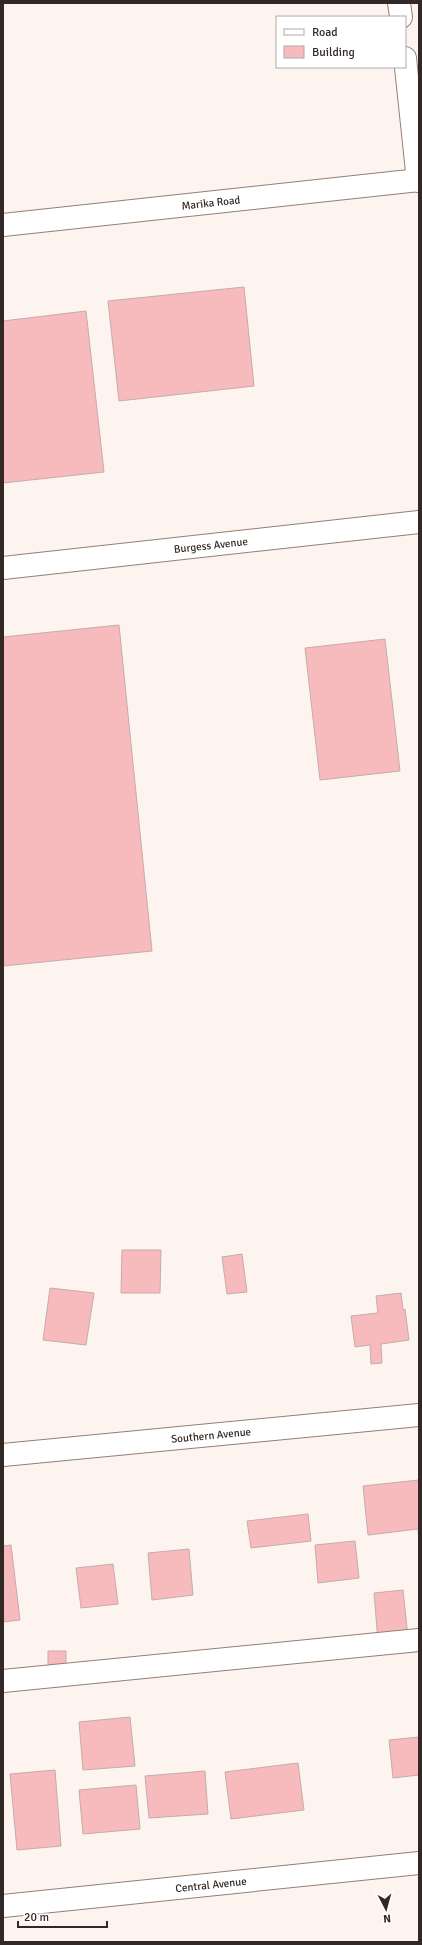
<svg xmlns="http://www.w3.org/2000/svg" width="422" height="1945" viewBox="0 0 422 1945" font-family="Signika,sans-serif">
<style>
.building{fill:#f7bbbe;stroke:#c5abac}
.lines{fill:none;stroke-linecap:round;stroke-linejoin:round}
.minor-casing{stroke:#937f74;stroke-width:24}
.minor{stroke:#fff;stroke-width:22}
.labels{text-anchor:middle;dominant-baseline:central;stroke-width:3;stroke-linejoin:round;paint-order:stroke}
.street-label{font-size:11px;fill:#322925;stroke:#fff}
</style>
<rect width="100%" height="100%" fill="#fef4ef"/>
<path class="building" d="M244 287 254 386 119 401 108 301Z
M86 311 104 472 3 483V321Z
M119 625 152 951 3 966V637Z
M385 639 400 771 320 780 305 648Z
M122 1250H161L160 1293H121Z
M242 1254 247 1292 227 1294 222 1257Z
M50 1288 94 1293 86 1345 43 1340Z
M401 1293 403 1310 405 1309 409 1340 381 1344 382 1363 371 1364 370 1345 355 1347 351 1316 378 1313 376 1296Z
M419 1480V1541L418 1529 368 1535 363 1486Z
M308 1514 311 1541 251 1548 247 1521Z
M355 1541 359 1578 318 1583 315 1545Z
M11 1545 20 1620 3 1622V1546Z
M189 1549 193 1595 152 1600 148 1553Z
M113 1564 118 1604 81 1608 76 1568Z
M403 1590 408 1637 378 1641 374 1593Z
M48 1651H66V1668H48Z
M130 1717 135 1766 83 1770 79 1722Z
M419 1737V1775L393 1778 389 1740Z
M298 1763 304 1810 231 1819 225 1772Z
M55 1770 61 1846 17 1850 10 1774Z
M205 1771 208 1814 149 1818 145 1776Z
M136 1785 140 1829 83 1834 79 1790Z"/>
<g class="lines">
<defs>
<g id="minor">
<path d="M399 3 401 17"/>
<path d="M405 58 418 181"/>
<path id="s1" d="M3 225 419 180"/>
<path id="s2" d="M3 568 419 522"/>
<path id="s3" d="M3 1455 419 1415"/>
<path d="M3 1681 419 1640"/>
<path id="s4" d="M3 1906 419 1863"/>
</g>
</defs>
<use href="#minor" class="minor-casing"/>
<use href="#minor" class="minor"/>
</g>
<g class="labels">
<g class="street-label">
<text stroke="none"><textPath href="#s1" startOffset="209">Marika Road</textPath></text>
<text stroke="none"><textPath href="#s2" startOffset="209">Burgess Avenue</textPath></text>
<text stroke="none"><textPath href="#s3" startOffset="209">Southern Avenue</textPath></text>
<text stroke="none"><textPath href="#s4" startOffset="209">Central Avenue</textPath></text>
</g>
</g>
<rect width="422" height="1945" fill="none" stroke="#322925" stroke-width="8"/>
<rect x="276" y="16" width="130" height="52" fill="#ffffff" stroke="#ada9a8"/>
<rect x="284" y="29" width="20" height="6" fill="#ffffff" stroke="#ada9a8"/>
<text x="312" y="36" font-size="12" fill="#322925">Road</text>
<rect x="284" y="46" width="20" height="12" fill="#f7bbbe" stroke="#ada9a8"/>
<text x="312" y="56" font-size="12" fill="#322925">Building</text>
<g transform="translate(386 1909) rotate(174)" stroke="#ffffff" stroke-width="3" paint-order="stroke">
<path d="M0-3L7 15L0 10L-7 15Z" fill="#322925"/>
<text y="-6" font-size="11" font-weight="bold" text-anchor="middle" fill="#322925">N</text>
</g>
<path d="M18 1921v6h89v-6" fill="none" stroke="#322925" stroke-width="2"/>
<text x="24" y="1921" font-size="12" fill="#322925" stroke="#ffffff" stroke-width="3" paint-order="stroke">20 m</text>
</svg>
